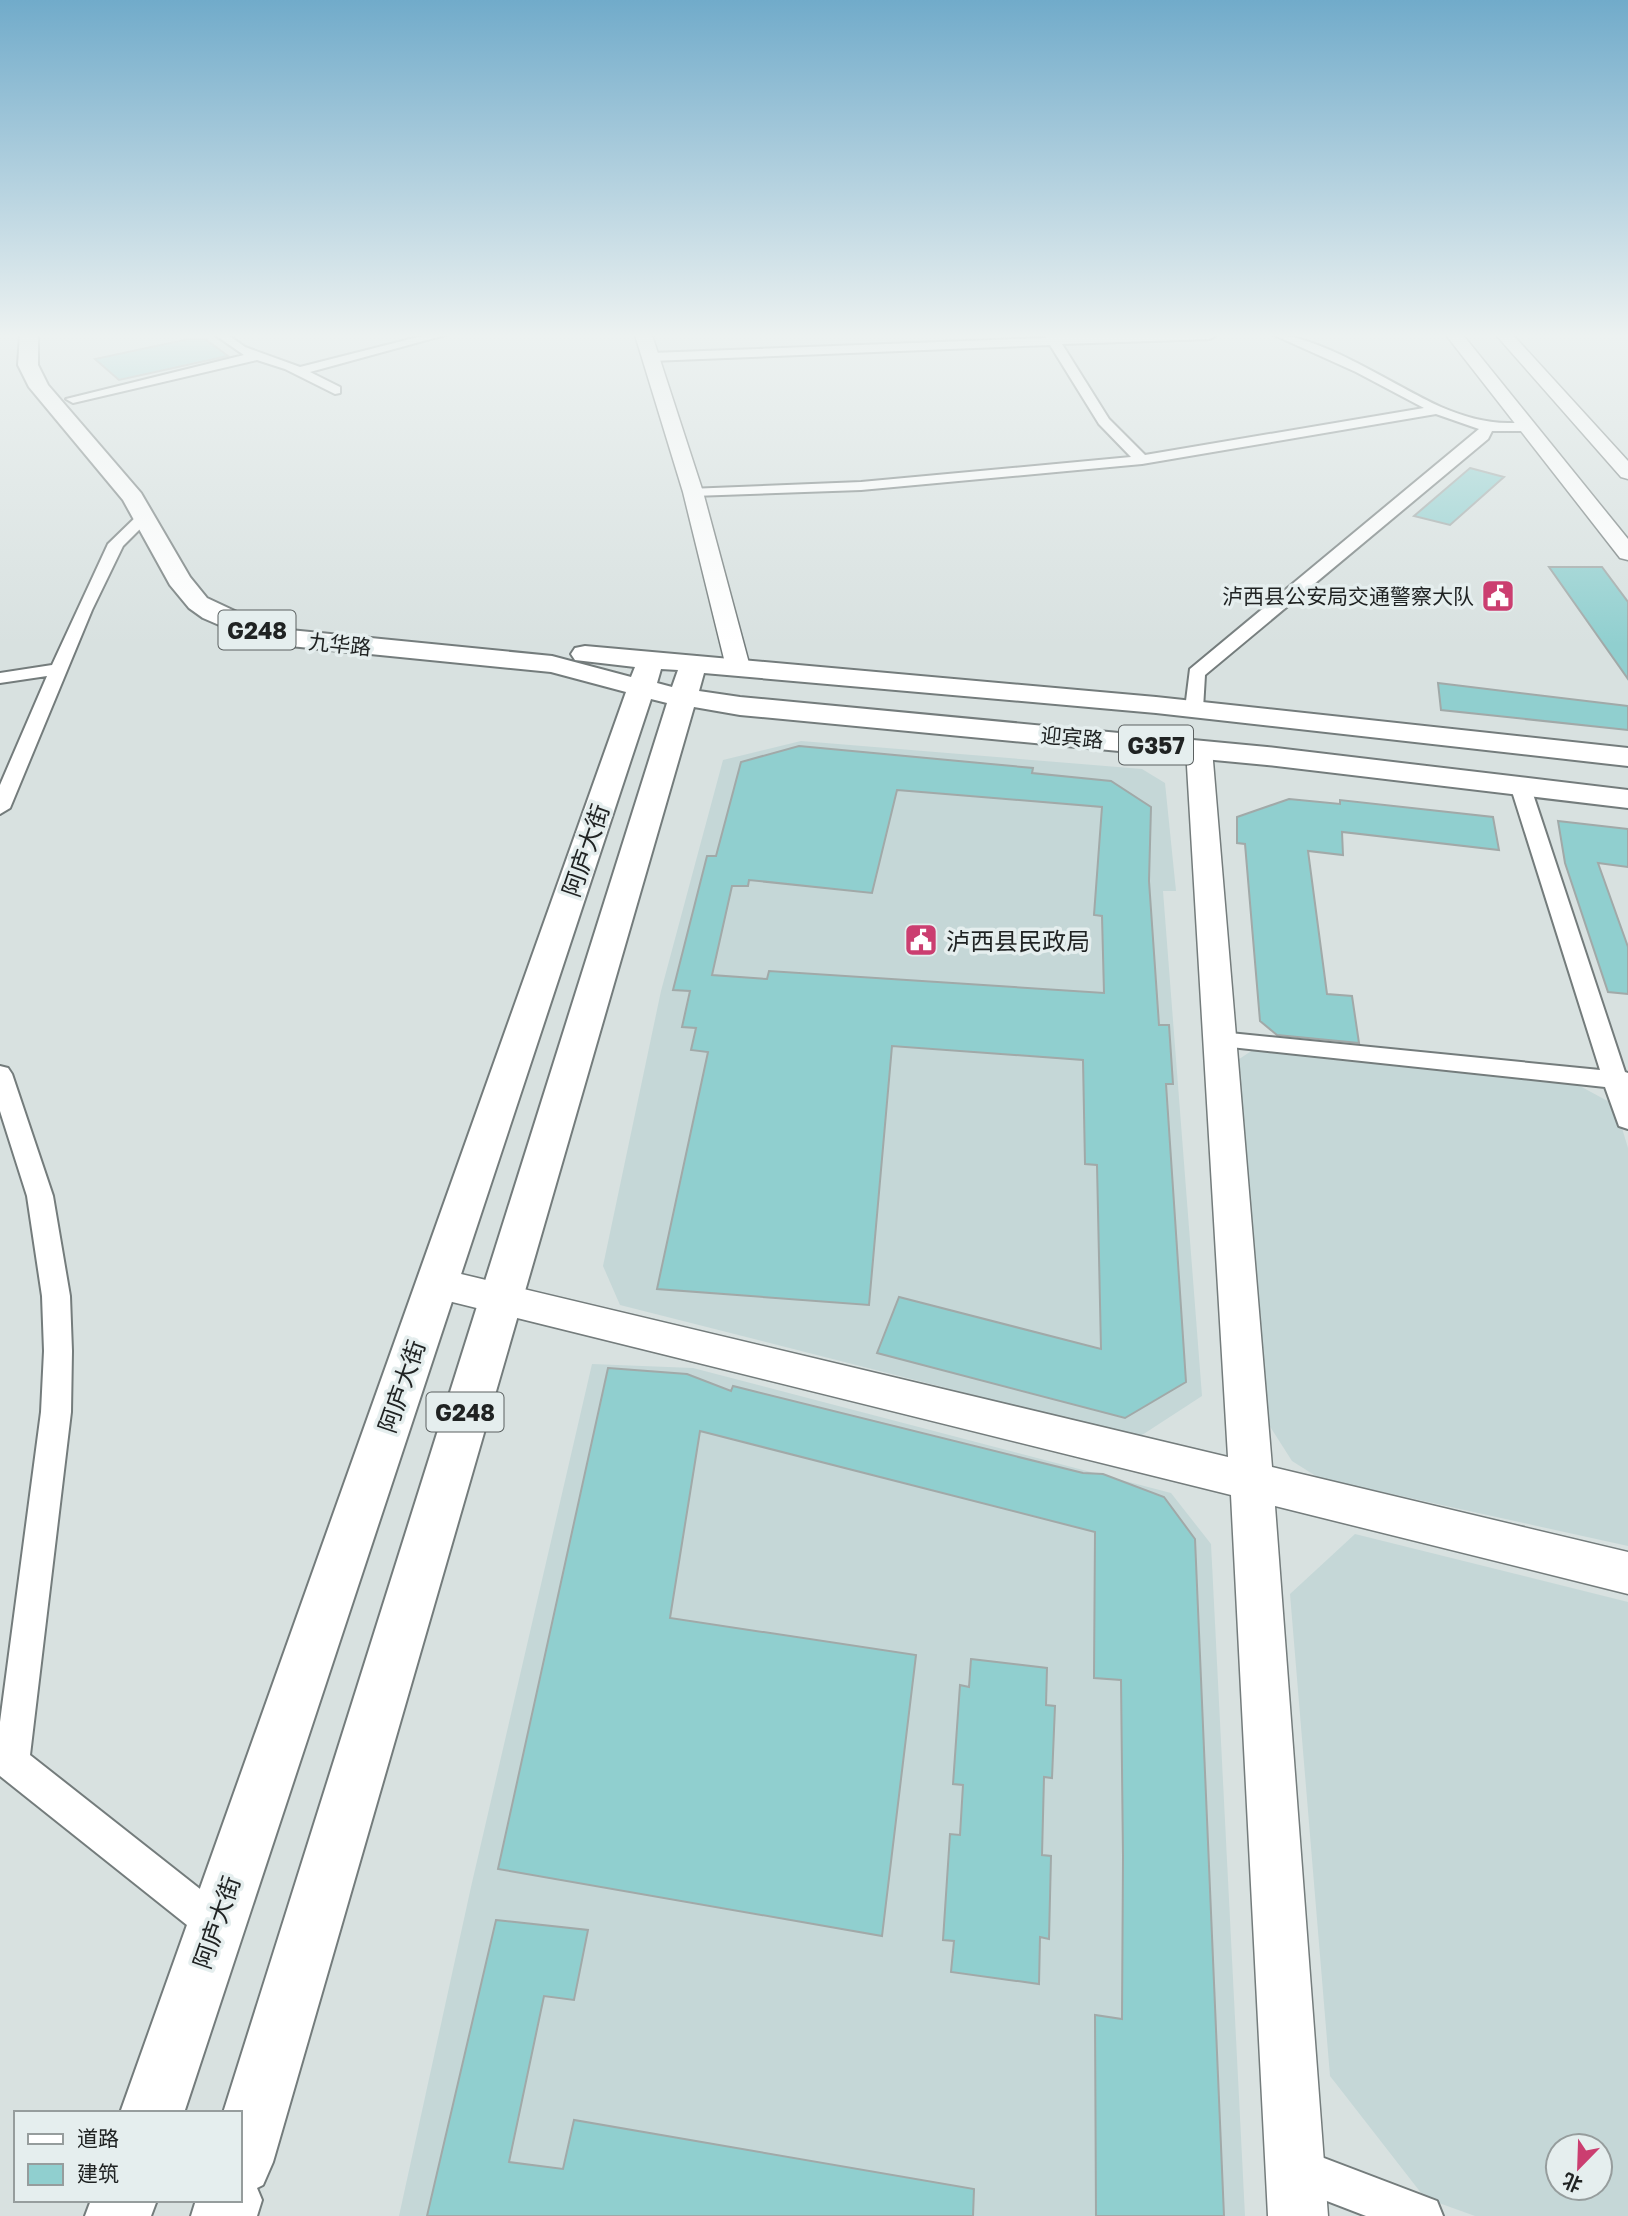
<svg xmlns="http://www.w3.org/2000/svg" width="1628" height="2216" viewBox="0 0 1628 2216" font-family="'Golos Text','Noto Sans SC',sans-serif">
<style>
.built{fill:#c5d7d7;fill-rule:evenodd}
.building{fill:#90cfcf;stroke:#a1a9a8;stroke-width:2;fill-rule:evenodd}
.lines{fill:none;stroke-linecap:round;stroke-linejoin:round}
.street-casing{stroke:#747c7c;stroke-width:4}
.secondary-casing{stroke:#747c7c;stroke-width:3}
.highway-casing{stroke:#747c7c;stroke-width:4}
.street{fill:#fff;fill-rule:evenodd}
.secondary{fill:#fff;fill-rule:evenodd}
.highway{fill:#fff;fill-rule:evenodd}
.labels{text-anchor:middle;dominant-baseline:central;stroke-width:7;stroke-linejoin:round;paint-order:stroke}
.far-poi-label{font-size:21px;fill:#202323;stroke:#e5eeee;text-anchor:end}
.far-street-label{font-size:21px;fill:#202323;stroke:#e5eeee}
.shield{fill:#e5eeee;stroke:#5b6060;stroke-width:2}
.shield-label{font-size:23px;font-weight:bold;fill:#202323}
.street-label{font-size:24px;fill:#202323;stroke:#e5eeee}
.poi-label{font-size:24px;fill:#202323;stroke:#e5eeee;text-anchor:start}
</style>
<rect width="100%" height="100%" fill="#d8e1e0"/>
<path class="built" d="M801 741 1142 769 1165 783 1176 891H1163L1202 1396 1139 1437 620 1305 603 1266 661 991 723 760Z
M1253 1050 1578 1085 1615 1105 1628 1148V1546L1319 1478 1292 1461 1269 1425 1236 1061Z
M592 1364 693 1368 1171 1493 1211 1544 1245 2216H399L471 1887Z
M1355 1534 1628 1602V2216H1475L1425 2198 1330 2076 1290 1594ZM1558 2146H1600V2188H1558Z"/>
<path class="building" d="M189 339H205L228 356 119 380 95 359Z
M1470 468 1504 477 1450 525 1414 516Z
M1549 567H1602L1628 602V679Z
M1438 683 1628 706V730L1441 710Z
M799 746 1033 768 1032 773 1111 781 1151 807 1149 881 1159 1025H1169L1173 1084H1166L1186 1382 1125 1418 877 1353 899 1297 1101 1349 1097 1165 1085 1164 1083 1060 892 1046 869 1305 657 1289 708 1052 691 1050 696 1028 682 1027 690 991 673 990 707 856H716L741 762ZM897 790 1102 807 1094 915 1102 916 1104 993 769 971 767 979 712 975 732 886H748L749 880 872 893Z
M1289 799 1340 804V800L1493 817 1499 850 1342 832 1343 855 1308 851 1327 994 1352 996 1359 1043 1277 1035 1260 1021 1245 844 1237 843V817Z
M1558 821 1628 829V867L1598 863 1628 947V994L1608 992 1565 863Z
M608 1368 687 1374 731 1391 733 1386 1083 1473 1103 1474 1164 1497 1195 1539 1224 2216H1096L1095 2015 1122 2019 1123 1857 1121 1680 1094 1678 1095 1532 700 1431 670 1618 916 1655 882 1936 498 1869Z
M971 1659 1047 1668 1046 1705 1055 1706 1052 1778 1044 1777 1042 1855 1051 1856 1049 1939 1040 1937 1039 1984 951 1972 954 1941 943 1940 950 1834 960 1835 963 1785 953 1784 960 1685 969 1687Z
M496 1920 588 1930 574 2000 544 1996 509 2162 563 2169 574 2120 974 2189 973 2216H427Z"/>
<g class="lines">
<defs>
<path id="street" d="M215 335H228L245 347 300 367 426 335H445L310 372 340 387V393L335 394 285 369 257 360 73 403 66 399 244 355Z
M1044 335H1216L1210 339 1062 344 1109 419 1145 455 1424 408 1356 372 1274 335C1321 335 1396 387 1441 407 1462 416 1485 423 1508 423 1518 423 1527 421 1534 427L1527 431H1492L1488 439 1205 675 1203 709 1194 714 1185 709 1190 669 1479 429 1436 414 1142 464 861 490 693 496 686 492 688 489 861 482 1131 457 1099 424 1050 345 651 361 645 357 651 353 1046 338Z
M144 512 152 517 123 546 92 610 10 808 0 814V785L47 676 0 683V673L52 665 108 544 139 514Z
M1520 779 1530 785 1625 1072 1628 1073V1129L1619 1126 1605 1087 1212 1045 1208 1040 1212 1035 1220 1032 1600 1070 1510 785Z
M0 1066 8 1068 12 1074 53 1196 70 1296 72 1351 71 1412 30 1755 228 1911 234 1924 228 1937 215 1943 202 1937 0 1776V1722L41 1412 44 1351 42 1296 27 1196 0 1111Z
M1295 2147 1437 2201 1443 2216H1366L1280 2183 1274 2168 1280 2153Z"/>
<path id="secondary" d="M635 335H652L703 492 750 667 747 672H729L726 667 683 492Z
M1446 335H1463L1628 539V560L1620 558Z
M1496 335H1513L1628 461V479L1621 477Z
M1199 741 1208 743 1212 749 1272 1467 1628 1552V1594L1275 1506 1328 2216H1268L1231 1495 436 1298 422 1294 416 1283 422 1272 436 1268 1228 1457 1186 749 1190 743Z"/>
<path id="highway" d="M20 335H38V365L48 385 141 493 190 577 207 598 258 622 290 630 552 656 631 677 635 667 575 660 571 654 575 648 585 646 1156 697 1628 748V766L1156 713 704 673 699 691 740 697 1267 747 1628 790V808L1267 765 740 715 694 707 273 2162 263 2185 257 2188 262 2200 257 2216H191L196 2200H240V2113H223L667 703 651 699 184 2113H120L626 692 551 672 290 646 240 634 203 618 189 608 170 585 123 500 29 387 18 365ZM661 669 678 670 672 687 657 683Z
M91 2200H157L151 2216H85Z"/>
</defs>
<use href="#street" class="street-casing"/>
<use href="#secondary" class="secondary-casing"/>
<use href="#highway" class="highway-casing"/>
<use href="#street" class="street"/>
<use href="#secondary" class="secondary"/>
<use href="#highway" class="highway"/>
</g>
<linearGradient id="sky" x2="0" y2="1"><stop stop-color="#71abca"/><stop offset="0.52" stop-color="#edf2f1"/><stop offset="1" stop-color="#edf2f1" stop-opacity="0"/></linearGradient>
<rect width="1628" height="645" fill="url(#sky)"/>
<defs>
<symbol id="civic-square" viewBox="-11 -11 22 22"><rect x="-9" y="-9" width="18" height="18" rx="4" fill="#cb3e70" stroke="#e5eeee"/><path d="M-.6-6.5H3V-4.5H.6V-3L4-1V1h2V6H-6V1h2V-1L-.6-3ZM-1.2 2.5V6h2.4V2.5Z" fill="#fff"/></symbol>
</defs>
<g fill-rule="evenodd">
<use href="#civic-square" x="1479" y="577" width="38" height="38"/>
<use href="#civic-square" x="902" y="921" width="38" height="38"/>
</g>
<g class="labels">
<g class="far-poi-label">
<text x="1474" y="596">泸西县公安局交通警察大队</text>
</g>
<g class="far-street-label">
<text transform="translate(340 644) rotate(6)">九华路</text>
<text transform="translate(1072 737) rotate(5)">迎宾路</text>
</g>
<g class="shield">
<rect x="218.5" y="610.5" width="77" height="39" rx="5"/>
<rect x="1119" y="725.5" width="74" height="39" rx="5"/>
<rect x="426.5" y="1392.5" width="77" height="39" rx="5"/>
</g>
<g class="shield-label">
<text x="257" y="630">G248</text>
<text x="1156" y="745">G357</text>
<text x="465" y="1412">G248</text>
</g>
<g class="street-label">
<text transform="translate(585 850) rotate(-71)">阿庐大街</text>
<text transform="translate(401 1386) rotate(-71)">阿庐大街</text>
<text transform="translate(216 1922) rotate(-71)">阿庐大街</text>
</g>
<g class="poi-label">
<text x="946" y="940">泸西县民政局</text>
</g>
</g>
<rect x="14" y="2111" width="228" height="91" fill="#e5eeee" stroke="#969d9d" stroke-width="2"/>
<rect x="28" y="2134" width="35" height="10" fill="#ffffff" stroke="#969d9d" stroke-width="2"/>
<text x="77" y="2146" font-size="21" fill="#202323">道路</text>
<rect x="28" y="2164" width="35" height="21" fill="#90cfcf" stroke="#969d9d" stroke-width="2"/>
<text x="77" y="2181" font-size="21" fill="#202323">建筑</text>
<g transform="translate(1579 2167) rotate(203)"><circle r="33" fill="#e5eeee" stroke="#969d9d" stroke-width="2"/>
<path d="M0-5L12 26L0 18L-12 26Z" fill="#cb3e70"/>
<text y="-10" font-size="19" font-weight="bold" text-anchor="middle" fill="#202323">北</text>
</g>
</svg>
